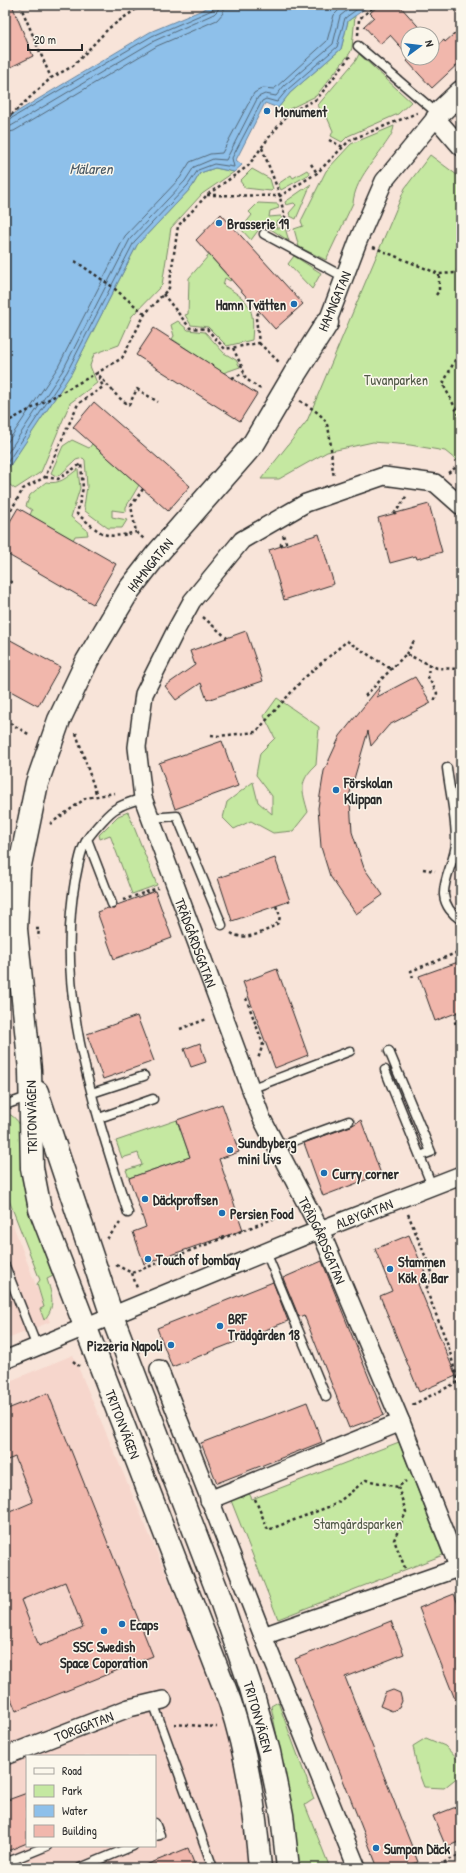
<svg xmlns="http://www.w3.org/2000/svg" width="466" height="1873" viewBox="0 0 466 1873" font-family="'Patrick Hand',sans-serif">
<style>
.built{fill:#f6d6cc;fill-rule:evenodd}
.green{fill:#c5e8a1;stroke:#788a66}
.water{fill:#8ec0ea;stroke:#66849e}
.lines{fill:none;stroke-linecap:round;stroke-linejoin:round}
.shore{stroke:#536777;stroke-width:1}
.building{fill:#f1b7ac;stroke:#2b2b2b;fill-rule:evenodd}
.lane-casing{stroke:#2b2b2b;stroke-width:11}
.street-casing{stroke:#2b2b2b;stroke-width:20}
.secondary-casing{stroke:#2b2b2b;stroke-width:25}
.path{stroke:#2b2b2b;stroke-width:2.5;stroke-dasharray:3 3;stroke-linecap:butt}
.lane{stroke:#fbf7ec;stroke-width:8}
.street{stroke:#fbf7ec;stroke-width:17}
.secondary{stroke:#fbf7ec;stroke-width:22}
.poi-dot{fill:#1f6fb2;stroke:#fbf7ec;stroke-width:1.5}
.labels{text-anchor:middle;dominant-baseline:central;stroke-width:3;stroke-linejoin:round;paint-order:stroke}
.poi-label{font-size:14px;font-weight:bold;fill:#2b2b2b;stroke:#fbf7ec;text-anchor:start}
.street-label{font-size:14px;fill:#2b2b2b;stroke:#fbf7ec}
.park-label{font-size:14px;fill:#525a48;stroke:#fbf7ec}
.water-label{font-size:15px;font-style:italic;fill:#495864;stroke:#fbf7ec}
</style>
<rect width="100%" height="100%" fill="#f8e4d9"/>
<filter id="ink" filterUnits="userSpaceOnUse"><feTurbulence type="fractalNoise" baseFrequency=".025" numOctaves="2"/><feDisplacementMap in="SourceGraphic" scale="8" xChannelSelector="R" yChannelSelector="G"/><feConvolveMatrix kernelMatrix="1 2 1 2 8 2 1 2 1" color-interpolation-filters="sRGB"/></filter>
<g filter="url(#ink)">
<path class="built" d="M461 772V843L456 777Z
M461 857V904L454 897Z
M5 1204 50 1322 5 1340Z
M73 1355 209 1675 230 1733 243 1791 249 1856V1868H5V1383ZM27 1756H155V1846H27Z"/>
<path class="green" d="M355 16 352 48 350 53 316 96 283 112 278 108 290 93 341 49 348 21Z
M359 54 411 102 398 114 348 136 342 142 331 136 333 131 327 117 324 118 318 105 356 60Z
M394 126C393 134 388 140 384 146 372 163 355 181 353 203L326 260 299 247 294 229 303 226 301 221 326 171 351 144Z
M430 155 461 178V464L445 451 410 445 373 442 327 452 279 479H261L307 421 405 188Z
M215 168 234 172 202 194 171 228 162 285 132 316 119 345 94 354 90 366 97 383 70 403 41 472 15 489 5 481V473L71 374 137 245 192 187 200 173Z
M252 169 270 179 273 189 271 191 245 188 240 181Z
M307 170 310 174 281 190 278 184 291 175 293 178Z
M311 184 296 219 290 216 289 213 296 205 294 203 286 205 285 202Z
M258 203 278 204 279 208 270 211 269 217 281 216 282 220 276 222V228H285L289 241 263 224 251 240 241 229 252 215 249 212Z
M209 255 231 280 230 281 225 278 223 285C250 301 255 307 252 340L227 346 208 327 191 325 185 315 188 314 189 278Z
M294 256 321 273 312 289 288 264Z
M178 321 188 330 205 332 224 353 236 360 240 367 223 373 172 339 174 336 171 325Z
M72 440 89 448 92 444 139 485 126 507V512L112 510V517L127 520 122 528H108L85 511 84 507 87 486 85 460 83 458 76 460 60 475 56 476 51 473 63 446Z
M78 469 80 488 71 517 87 530 88 535 75 536 73 540 30 515 32 510 26 506 30 495 46 482C60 485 67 477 78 469Z
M277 698 319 727 316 765C298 782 302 790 308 812L293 831 273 833 251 821 234 829 223 818 227 802 253 782 258 802 272 814V796L256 775 260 753 275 738 264 716Z
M128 812 157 885 132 894 110 835 100 839 99 835 118 816Z
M5 1112C14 1116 19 1121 22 1130L38 1234 53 1276 47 1279C52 1295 56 1307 44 1320L40 1309 44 1307 37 1284 40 1280 5 1190Z
M177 1120 190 1157 129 1178 126 1170 142 1165 138 1153 122 1158 116 1141Z
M399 1442 443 1555 278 1619 230 1498 248 1491 252 1499Z
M278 1702 314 1799 305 1805 330 1868H298L295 1828 271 1706Z
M426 1738 445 1746 459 1761V1776L444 1788 424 1787 418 1771 413 1746Z"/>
<path class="water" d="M214 5H370L348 21 341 49 290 93 278 108 265 103 236 160 242 165 234 172 215 168 200 173 192 187 137 245 71 374 5 473V119L150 32Z"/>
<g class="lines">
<path class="shore" d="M5 122 152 36 212 10 214 5
M5 127 11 126 154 41 214 14 218 10 219 5
M5 133 14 131 157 46 217 20 223 13 225 5
M5 446 58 367 125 236 180 178 190 162 210 154 222 153 254 93 263 88 274 89 327 41 334 15 344 5
M5 457 63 370 130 239 185 181 194 167 213 159 226 160 258 97 265 94 276 96 284 86 333 44 340 16 354 5
M5 466 67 372 134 242 188 185 198 170 214 164 234 167 232 158 262 101 266 99 277 102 287 90 337 47 345 18 363 5"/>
</g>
<path class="building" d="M5 5H12L33 56 5 70Z
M379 5H399L425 34H408V55L390 35 380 44 364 26 374 17 370 13Z
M461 28V61L432 88 407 61 411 58H432V41L437 46 444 40 445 42Z
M221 214 303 304 275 329 196 240Z
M154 328 257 394 240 421 136 355Z
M94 402 190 486 168 511 73 427Z
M429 504 442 552 417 559 416 556 390 563 378 518Z
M18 508 116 564 93 604 5 553V530Z
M319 534 334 584 284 600 269 550Z
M246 631 263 681 207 700 201 683 176 700 165 686 195 665 190 651Z
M5 637 60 667 38 706 5 688Z
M415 677 431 703 389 725 371 746 368 731 347 803 350 802 352 832 364 868 383 895 356 914 330 876 321 847 318 808 324 771 340 736 380 686 377 697Z
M222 741 238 786 175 809 159 763Z
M275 858 290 901 232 921 218 878Z
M155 891 172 938 114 959 97 912 108 908 114 909 117 905Z
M461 961V1011L435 1021 419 976Z
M277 969 308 1055 275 1068 243 982Z
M137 1016 154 1061 103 1079 87 1034Z
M200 1043 206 1062 191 1067 184 1049Z
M222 1104 239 1152 219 1159 243 1230 144 1264 133 1232 146 1227 129 1178 190 1157 177 1120Z
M361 1120 381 1174 323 1196 304 1143 351 1126Z
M409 1235 428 1280 418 1284 456 1376 419 1392 380 1296 392 1291 375 1249Z
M322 1261 384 1415 349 1428 304 1315 299 1317 283 1278Z
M273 1282 288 1321 172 1367 157 1328Z
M48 1393 153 1656 16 1711 5 1684V1514L33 1502 15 1457 5 1461V1410ZM65 1582 83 1628 39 1646 21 1600Z
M307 1402 322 1442 217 1483 201 1443Z
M454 1594 461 1611 460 1712 419 1608Z
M391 1621 404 1654 345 1677 418 1862 403 1868H378L295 1659Z
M393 1690 400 1693 402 1701 399 1708 392 1711 380 1706 385 1693Z
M27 1793V1843L5 1852V1801Z
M461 1805V1841L446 1847 433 1816Z
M188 1848 196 1868H141V1867Z"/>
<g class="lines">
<defs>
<path id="lane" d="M358 46 438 114
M264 234 344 277
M447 768C450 792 456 817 456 841 456 860 443 877 444 895 445 906 453 915 461 920
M150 818 177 816 222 925
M87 839 112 904
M389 1051 431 1152 420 1156
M385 1070 432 1186
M250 1089 350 1051
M92 1093 144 1076
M5 1105 30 1096
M99 1118 153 1099
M277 1147 349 1121
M128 1213C94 1107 55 994 75 881 78 868 80 849 88 838 93 831 110 811 117 808 125 803 134 801 143 798
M266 1252 326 1397
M5 1266 37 1347
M153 1702 213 1868
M155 1823 160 1835 155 1836
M5 1863 47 1846
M80 1868 133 1846"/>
<g id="street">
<path d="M435 117 461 147"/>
<path d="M327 323 358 241 384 181 442 110"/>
<path id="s1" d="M461 506 435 483 384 476 306 503 242 540 192 601 176 630 144 694 137 747 143 798 262 1119 320 1230 401 1422 461 1574"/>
<path id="s2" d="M5 1360 302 1237 461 1175"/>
<path d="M159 1369 263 1636 357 1868"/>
<path d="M209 1500 401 1422"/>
<path d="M263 1636 458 1568"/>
<path id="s3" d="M5 1756 129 1708 163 1700"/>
</g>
<g id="secondary">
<path d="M442 110 461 92"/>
<path id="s4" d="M37 1092 112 1316 220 1598 251 1688 269 1752 282 1815 288 1868"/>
<path id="s5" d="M260 1868C255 1811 248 1757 230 1702L40 1209 32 1168 30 1070 16 929 19 870 37 783 59 720 87 661 129 590 157 554 254 443 294 375 327 323"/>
</g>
</defs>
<use href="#lane" class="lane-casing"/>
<use href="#street" class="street-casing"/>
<use href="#secondary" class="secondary-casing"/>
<path class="path" d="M20 5 51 78
M358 35 359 19 376 5
M456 72 461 68
M5 116 12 114 51 78 73 66 109 28 142 5
M329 140 343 147
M262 148 278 190 289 232
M311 164 317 173
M207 195 280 196 317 173 350 140 417 113
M373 247 439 274 455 273 461 267
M75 261 110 285 145 314
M163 294 190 328 207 329 225 349 259 343 256 318 259 311
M436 295 439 291V274
M259 343 279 362
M233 348 242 367 246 379 262 390
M461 357 455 360 443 384 461 419
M232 378 244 373
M300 401C308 406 317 411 323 418 333 428 330 461 334 476
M5 423 97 373 118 397 129 405 137 389 158 402
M448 473 461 464
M45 477 58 479 81 464 83 488 77 514C102 533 102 541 136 532
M143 489 131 506 136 532 144 539
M394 514 405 499 406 496
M5 521 23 489 45 477 78 404 103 387 97 373 122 358 145 314 169 288 178 226 207 195 248 166 270 136 289 113 317 99 351 55
M281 546V544L286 542 283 535
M5 578 14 584
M203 617 227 638
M406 654 414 641
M429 664 428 677 437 693 434 702
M365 696 406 654 437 668 461 669
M5 720 30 735
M76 733 97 796
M211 735 219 736 256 732 303 679 347 641 391 669
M50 824 86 798 115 793
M423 869 435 871
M123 900 158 888
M36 929H39L38 938
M231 933C244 942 267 932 279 922L280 915 276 906
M413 978 411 971 461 951
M246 998 263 1044 258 1059
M454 1023 461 1021
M180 1029 207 1019
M408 1214 433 1275 426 1289 448 1345 458 1382 412 1405
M107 1239 120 1223
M116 1265 132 1273 137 1288
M132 1273 291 1212
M73 1361 79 1366
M398 1487 406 1512 394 1540 405 1568
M255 1499 268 1530 336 1504 366 1480 398 1487 406 1481
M174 1724 217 1727
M433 1868 461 1854"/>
<use href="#lane" class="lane"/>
<use href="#street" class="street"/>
<use href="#secondary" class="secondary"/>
</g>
</g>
<g class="poi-dot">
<circle cx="267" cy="111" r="4"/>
<circle cx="219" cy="223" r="4"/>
<circle cx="294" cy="304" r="4"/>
<circle cx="336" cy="790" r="4"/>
<circle cx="230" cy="1150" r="4"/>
<circle cx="324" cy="1173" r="4"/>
<circle cx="145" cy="1199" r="4"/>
<circle cx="222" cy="1213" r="4"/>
<circle cx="148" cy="1259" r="4"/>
<circle cx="390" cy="1269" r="4"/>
<circle cx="220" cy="1326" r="4"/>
<circle cx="171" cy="1345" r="4"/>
<circle cx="122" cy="1624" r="4"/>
<circle cx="104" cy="1631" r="4"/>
<circle cx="376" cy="1848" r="4"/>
</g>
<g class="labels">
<g class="poi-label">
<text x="275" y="111">Monument</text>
<text x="227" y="223">Brasserie 19</text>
<text x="286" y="304" text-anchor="end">Hamn Tvätten</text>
<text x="344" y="782">Förskolan<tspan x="344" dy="16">Klippan</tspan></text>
<text x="238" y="1142">Sundbyberg<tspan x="238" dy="16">mini livs</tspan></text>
<text x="332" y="1173">Curry corner</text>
<text x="153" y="1199">Däckproffsen</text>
<text x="230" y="1213">Persien Food</text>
<text x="156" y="1259">Touch of bombay</text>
<text x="398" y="1261">Stammen<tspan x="398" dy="16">Kök &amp; Bar</tspan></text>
<text x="228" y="1318">BRF<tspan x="228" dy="16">Trädgården 18</tspan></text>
<text x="163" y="1345" text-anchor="end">Pizzeria Napoli</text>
<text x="130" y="1624">Ecaps</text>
<text x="104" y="1646" text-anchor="middle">SSC Swedish<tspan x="104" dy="16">Space Coporation</tspan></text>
<text x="384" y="1848">Sumpan Däck</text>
</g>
<g class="street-label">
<text transform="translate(334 301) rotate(-67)">HAMNGATAN</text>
<text stroke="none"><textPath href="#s5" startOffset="1374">HAMNGATAN</textPath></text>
<text stroke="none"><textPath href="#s1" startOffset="685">TRÄDGÅRDSGATAN</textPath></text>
<text transform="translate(31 1117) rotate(-91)">TRITONVÄGEN</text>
<text stroke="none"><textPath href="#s2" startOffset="388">ALBYGATAN</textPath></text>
<text stroke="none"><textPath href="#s1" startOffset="1009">TRÄDGÅRDSGATAN</textPath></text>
<text transform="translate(123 1424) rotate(69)">TRITONVÄGEN</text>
<text stroke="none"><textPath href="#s4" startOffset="663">TRITONVÄGEN</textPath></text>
<text stroke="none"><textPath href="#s3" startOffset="84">TORGGATAN</textPath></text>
</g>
<g class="park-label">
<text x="396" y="379">Tuvanparken</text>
<text x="358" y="1523">Stamgårdsparken</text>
</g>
<g class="water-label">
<text x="91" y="168">Mälaren</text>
</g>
</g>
<rect width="466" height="1873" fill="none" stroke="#fbf7ec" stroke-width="20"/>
<rect x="10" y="10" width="446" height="1853" fill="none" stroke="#2b2b2b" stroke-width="1.5" filter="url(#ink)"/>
<rect x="26" y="1755" width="130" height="92" fill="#fbf7ec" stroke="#a8a59f"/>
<rect x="34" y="1768" width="20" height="6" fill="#fbf7ec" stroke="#a8a59f"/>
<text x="62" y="1775" font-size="12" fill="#2b2b2b">Road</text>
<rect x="34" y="1785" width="20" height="12" fill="#c5e8a1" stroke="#a8a59f"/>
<text x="62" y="1795" font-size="12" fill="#2b2b2b">Park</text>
<rect x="34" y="1805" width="20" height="12" fill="#8ec0ea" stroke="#a8a59f"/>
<text x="62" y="1815" font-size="12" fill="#2b2b2b">Water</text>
<rect x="34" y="1825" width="20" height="12" fill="#f1b7ac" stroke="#a8a59f"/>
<text x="62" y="1835" font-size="12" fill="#2b2b2b">Building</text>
<g transform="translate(420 46) rotate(75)"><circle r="19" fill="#fbf7ec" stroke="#a8a59f"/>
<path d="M0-3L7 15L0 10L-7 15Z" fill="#1f6fb2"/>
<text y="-6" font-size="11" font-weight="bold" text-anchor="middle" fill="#2b2b2b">N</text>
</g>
<path d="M28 44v6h54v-6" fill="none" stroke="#2b2b2b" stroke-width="2"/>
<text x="34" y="44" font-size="12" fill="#2b2b2b" stroke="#fbf7ec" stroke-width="3" paint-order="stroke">20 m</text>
</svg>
